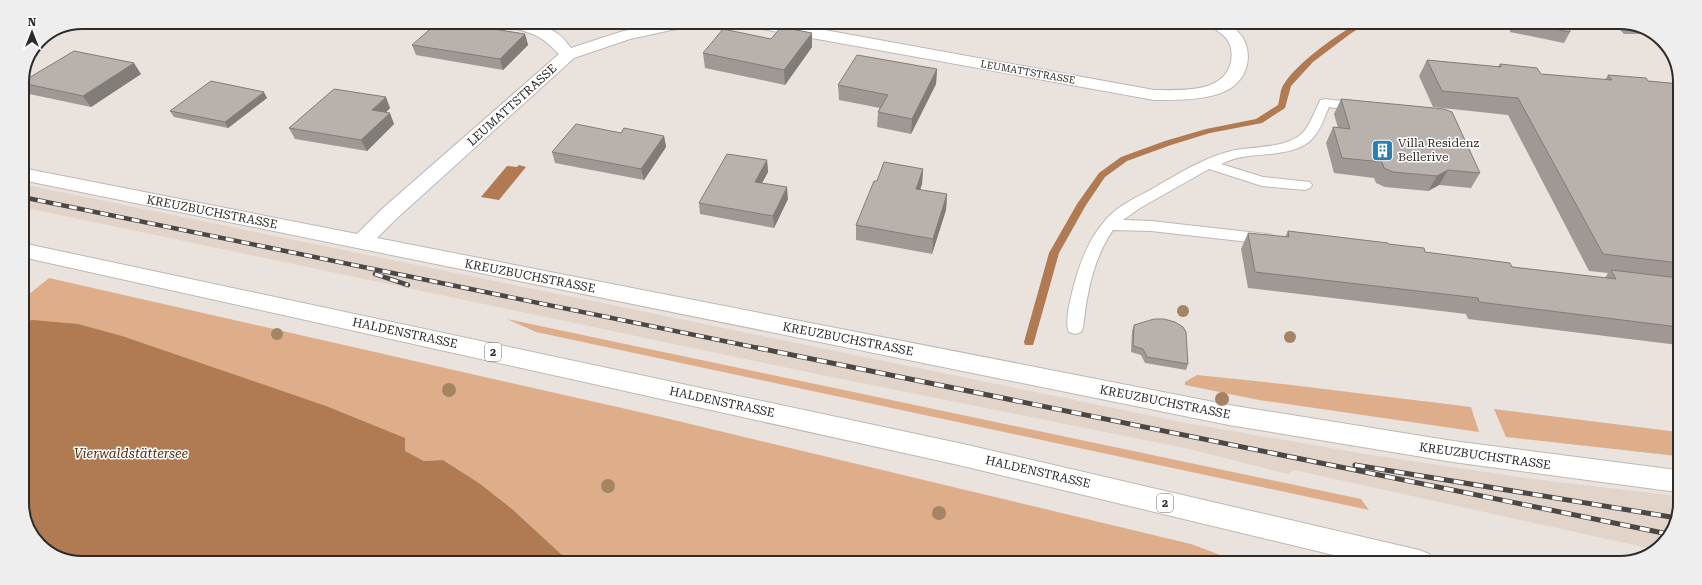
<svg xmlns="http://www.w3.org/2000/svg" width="1702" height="585" viewBox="0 0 1702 585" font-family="'Roboto Serif',serif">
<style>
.built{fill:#e3d4ca}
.green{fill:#deae8b}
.water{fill:#b07a52}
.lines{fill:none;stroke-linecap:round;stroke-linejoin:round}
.stream{fill:#b07a52;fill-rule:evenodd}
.lane-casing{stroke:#bfb7b2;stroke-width:2}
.street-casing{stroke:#bfb7b2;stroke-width:2}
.primary-casing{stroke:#bfb7b2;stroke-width:2}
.lane{fill:#fff;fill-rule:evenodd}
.street{fill:#fff;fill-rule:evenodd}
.primary{fill:#fff;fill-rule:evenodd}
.rail-far1-casing{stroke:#4b4744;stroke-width:4.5}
.rail-casing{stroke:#4b4744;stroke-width:5}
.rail-far1{stroke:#fff;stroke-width:3;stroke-dasharray:8;stroke-linecap:butt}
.rail{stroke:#fff;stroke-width:3.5;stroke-dasharray:10;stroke-linecap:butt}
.tree{fill:#a48465}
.wall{fill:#9f9894}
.shaded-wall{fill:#827c78}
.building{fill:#b9b1ac;stroke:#827c78}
.labels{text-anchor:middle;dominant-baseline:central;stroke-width:3;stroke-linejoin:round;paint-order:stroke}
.far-street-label{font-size:10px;fill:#2e2b29;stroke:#fff}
.shield{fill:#fff;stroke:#6d6b69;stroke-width:1}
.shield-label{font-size:11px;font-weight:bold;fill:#2e2b29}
.street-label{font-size:12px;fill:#2e2b29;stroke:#fff}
.poi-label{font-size:12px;fill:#2e2b29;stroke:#fff;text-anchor:start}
.water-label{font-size:13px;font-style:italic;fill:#522d0e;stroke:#fff}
.rim{fill:none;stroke:#2e2b29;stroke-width:2}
</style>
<rect width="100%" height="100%" fill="#eae2dc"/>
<path class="built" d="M22 184 1186 423 1365 454 1533 479 1677 496V522L1657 550 1294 470 1288 474 1189 449 812 373 22 207Z"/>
<path class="green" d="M49 278 657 416 1191 544 1239 562 576 561 561 554 511 508 479 483 443 460 424 461 404 451 33 320 22 321V300Z
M507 319 1361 499 1369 510 536 332Z
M1197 375 1283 384 1471 407 1479 432 1259 400 1185 385V382Z
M1494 409 1678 432 1677 456 1506 437Z"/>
<path class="water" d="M519 165 526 167 499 200 481 197 507 166 517 167Z
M33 320 78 324 122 336 326 406 405 438V451L424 461 443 460 479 483 511 508 561 554 576 561 63 560 34 540 22 507V321Z"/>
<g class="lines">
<path class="stream" d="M1355 25H1364L1350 34 1313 62 1291 86 1285 108 1262 123 1210 133 1171 145 1127 161 1105 177 1086 205 1059 253 1034 342 1033 345H1025L1024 342 1049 253 1077 204 1099 173 1121 157 1165 141 1206 129 1256 119 1278 105C1280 99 1280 89 1284 84 1296 64 1335 36 1355 25Z"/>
<defs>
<path id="lane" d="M1325 99 1359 103 1364 104 1365 107 1364 110 1359 111 1329 107C1324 118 1321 129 1313 138 1297 156 1264 153 1242 157 1235 158 1228 161 1221 164L1263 177 1310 182 1312 185 1310 188 1305 190 1262 186 1209 169 1140 208 1123 220 1151 221 1267 234 1272 235 1275 239 1272 243 1267 244 1151 231 1113 230C1093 259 1087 293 1083 328L1081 332 1075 334 1069 332C1064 323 1071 296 1074 285 1080 263 1088 241 1103 223 1115 207 1135 198 1152 189 1178 174 1203 158 1231 151 1253 146 1280 149 1299 136 1309 129 1313 114 1319 103L1320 100Z"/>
<path id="street" d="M505 23C523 22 543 23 558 34 563 37 567 43 571 48L620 32 658 23H699L697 26 671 30 630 39 574 58 396 219 377 238 1229 405 1453 441 1677 470V492L1453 462 1229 425 22 180V168L357 234 382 209 559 54C541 35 532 33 507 26Z
M749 23H786L1154 90C1179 90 1224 94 1231 62 1232 55 1232 47 1228 41 1224 33 1215 31 1210 24 1216 24 1223 23 1229 24 1232 25 1236 29 1238 32 1252 46 1251 70 1236 84 1218 101 1178 100 1154 100L757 28 751 26Z"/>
<path id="primary" d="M22 243 963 444 1419 550 1429 554 1433 563 1363 562 963 466 22 257Z"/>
</defs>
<use href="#lane" class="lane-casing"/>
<use href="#street" class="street-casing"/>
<use href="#primary" class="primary-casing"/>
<use href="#lane" class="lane"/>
<use href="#street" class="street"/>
<use href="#primary" class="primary"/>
<defs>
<path id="rail-far1" d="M22 197 763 349
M375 274 408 285"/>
<path id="rail" d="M758 348 1668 534
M1355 465 1677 518"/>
</defs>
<use href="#rail-far1" class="rail-far1-casing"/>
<use href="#rail" class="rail-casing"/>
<use href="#rail-far1" class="rail-far1"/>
<use href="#rail" class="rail"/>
</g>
<g class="tree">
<circle cx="1183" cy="311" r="6"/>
<circle cx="277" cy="334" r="6"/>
<circle cx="1290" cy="337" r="6"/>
<circle cx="449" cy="390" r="7"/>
<circle cx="1222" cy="399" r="7"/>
<circle cx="608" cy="486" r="7"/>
<circle cx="939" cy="513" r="7"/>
</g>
<path class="wall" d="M244 22H281L273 28Z
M1510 25H1569L1570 32 1564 43 1510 32Z
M1615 25H1639L1652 34H1624Z
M525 34 528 45 503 70 416 55 412 45Z
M771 39 812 47 785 85 705 68 703 53Z
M1427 60 1498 67 1500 64 1541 74 1605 80 1608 75 1648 81 1680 84 1678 345 1468 319 1466 314 1248 288 1241 249 1248 233 1285 237 1288 231 1388 244 1425 252 1512 267 1605 278 1608 273 1589 271 1508 115 1433 107 1419 76Z
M937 69 936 84 911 134 877 127 878 112 880 108 839 100 838 85Z
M141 74 91 107 29 94 22 84V82Z
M267 98 228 128 174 117 170 111Z
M1341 99 1480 173 1471 188 1439 185 1428 191 1385 187 1376 183 1374 178 1334 173 1326 143 1333 127 1338 128 1334 114Z
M390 108 386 112 394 124 367 151 295 139 289 128Z
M621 133 664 136 666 147 644 180 555 163 552 152Z
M767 160 768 172 762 183 788 199 774 228 700 214 699 203Z
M923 169 922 184 920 190 947 194 946 210 932 254 856 240V225L877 181Z
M1134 325 1188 364 1186 370 1145 363 1141 355 1131 352 1132 331Z"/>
<path class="shaded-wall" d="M271 22H281L273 28Z
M812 33V47L785 85 784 70Z
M525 34 528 45 503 70 500 59Z
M134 63 141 74 91 107 83 96Z
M937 69 936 84 911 134 912 119Z
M264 92 267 98 228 128 225 122Z
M386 97 390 108 377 121 372 110Z
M390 113 394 124 367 151 361 140Z
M664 136 666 147 644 180 641 169Z
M767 160 768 172 756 194 755 182Z
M923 169 922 184 915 204 916 189Z
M1448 170 1439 185 1428 191 1437 176Z
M787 187 788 199 774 228 773 216Z
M947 194 946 210 932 254 933 239Z"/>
<path class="building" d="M437 23H455L525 34 500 59 412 45Z
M1533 25H1569L1570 32Z
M781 27 812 33 784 70 703 53 723 29 771 39Z
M74 51 134 63 83 96 22 83V82Z
M857 55 937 69 912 119 878 112 888 95 838 85Z
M1427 60 1501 67 1500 64 1537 68 1541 74 1612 80 1608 75 1646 78 1648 81 1680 84 1679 263 1603 254 1518 98 1442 91Z
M211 81 264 92 225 122 170 111Z
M334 89 386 97 372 110 390 113 361 140 289 128Z
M1341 99 1444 109 1452 112 1480 173 1448 170 1437 176 1393 172 1384 168 1382 162 1342 158 1333 127 1350 129Z
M576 124 621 133 624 128 664 136 641 169 552 152Z
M727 154 767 160 755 182 787 187 773 216 699 203Z
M884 162 923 169 916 189 947 194 933 239 856 225 874 181H877Z
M1288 231 1388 243V244L1424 248 1425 252 1510 263 1512 267 1616 279 1611 270 1679 278 1678 327 1479 302 1478 298 1255 272 1248 233 1289 237Z
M1154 319H1164L1175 322 1183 327 1186 332 1188 364 1147 357 1143 349 1133 346 1134 325Z"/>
<defs>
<symbol id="building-square" viewBox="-11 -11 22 22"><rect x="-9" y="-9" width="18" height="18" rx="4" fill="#2a81b0" stroke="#fff"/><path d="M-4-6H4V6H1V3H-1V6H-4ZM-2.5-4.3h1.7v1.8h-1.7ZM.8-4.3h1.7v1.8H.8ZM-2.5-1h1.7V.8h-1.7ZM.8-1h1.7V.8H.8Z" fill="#fff"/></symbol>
</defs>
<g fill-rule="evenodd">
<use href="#building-square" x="1370" y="138" width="25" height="25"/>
</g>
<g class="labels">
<g class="far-street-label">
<text transform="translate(1028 72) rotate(10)">LEUMATTSTRASSE</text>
</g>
<g class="shield">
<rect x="485" y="343" width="16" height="18" rx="3"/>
<rect x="1157" y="494" width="16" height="18" rx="3"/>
</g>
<g class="shield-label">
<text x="493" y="352">2</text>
<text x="1165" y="503">2</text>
</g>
<g class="street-label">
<text transform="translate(512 105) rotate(-42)">LEUMATTSTRASSE</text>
<text transform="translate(212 212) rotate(11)">KREUZBUCHSTRASSE</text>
<text transform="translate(530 276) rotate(11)">KREUZBUCHSTRASSE</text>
<text transform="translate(405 333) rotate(12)">HALDENSTRASSE</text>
<text transform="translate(848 339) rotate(11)">KREUZBUCHSTRASSE</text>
<text transform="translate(722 402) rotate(12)">HALDENSTRASSE</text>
<text transform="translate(1165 402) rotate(11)">KREUZBUCHSTRASSE</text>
<text transform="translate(1485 456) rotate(8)">KREUZBUCHSTRASSE</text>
<text transform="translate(1038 472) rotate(13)">HALDENSTRASSE</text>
</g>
<g class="poi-label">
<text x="1398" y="143">Villa Residenz<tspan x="1398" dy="14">Bellerive</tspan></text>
</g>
<g class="water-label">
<text x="131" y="453">Vierwaldstättersee</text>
</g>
</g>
<path d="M0 0H1702V585H0ZM82 29H1620A53 53 0 0 1 1673 82V503A53 53 0 0 1 1620 556H82A53 53 0 0 1 29 503V82A53 53 0 0 1 82 29Z" fill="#eee" fill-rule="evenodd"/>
<path class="rim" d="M82 29H1620A53 53 0 0 1 1673 82V503A53 53 0 0 1 1620 556H82A53 53 0 0 1 29 503V82A53 53 0 0 1 82 29Z"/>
<g transform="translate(32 32)" stroke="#ffffff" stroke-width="3" paint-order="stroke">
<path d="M0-3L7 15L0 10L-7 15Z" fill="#2e2b29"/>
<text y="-6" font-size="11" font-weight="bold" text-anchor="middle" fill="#2e2b29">N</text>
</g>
</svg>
